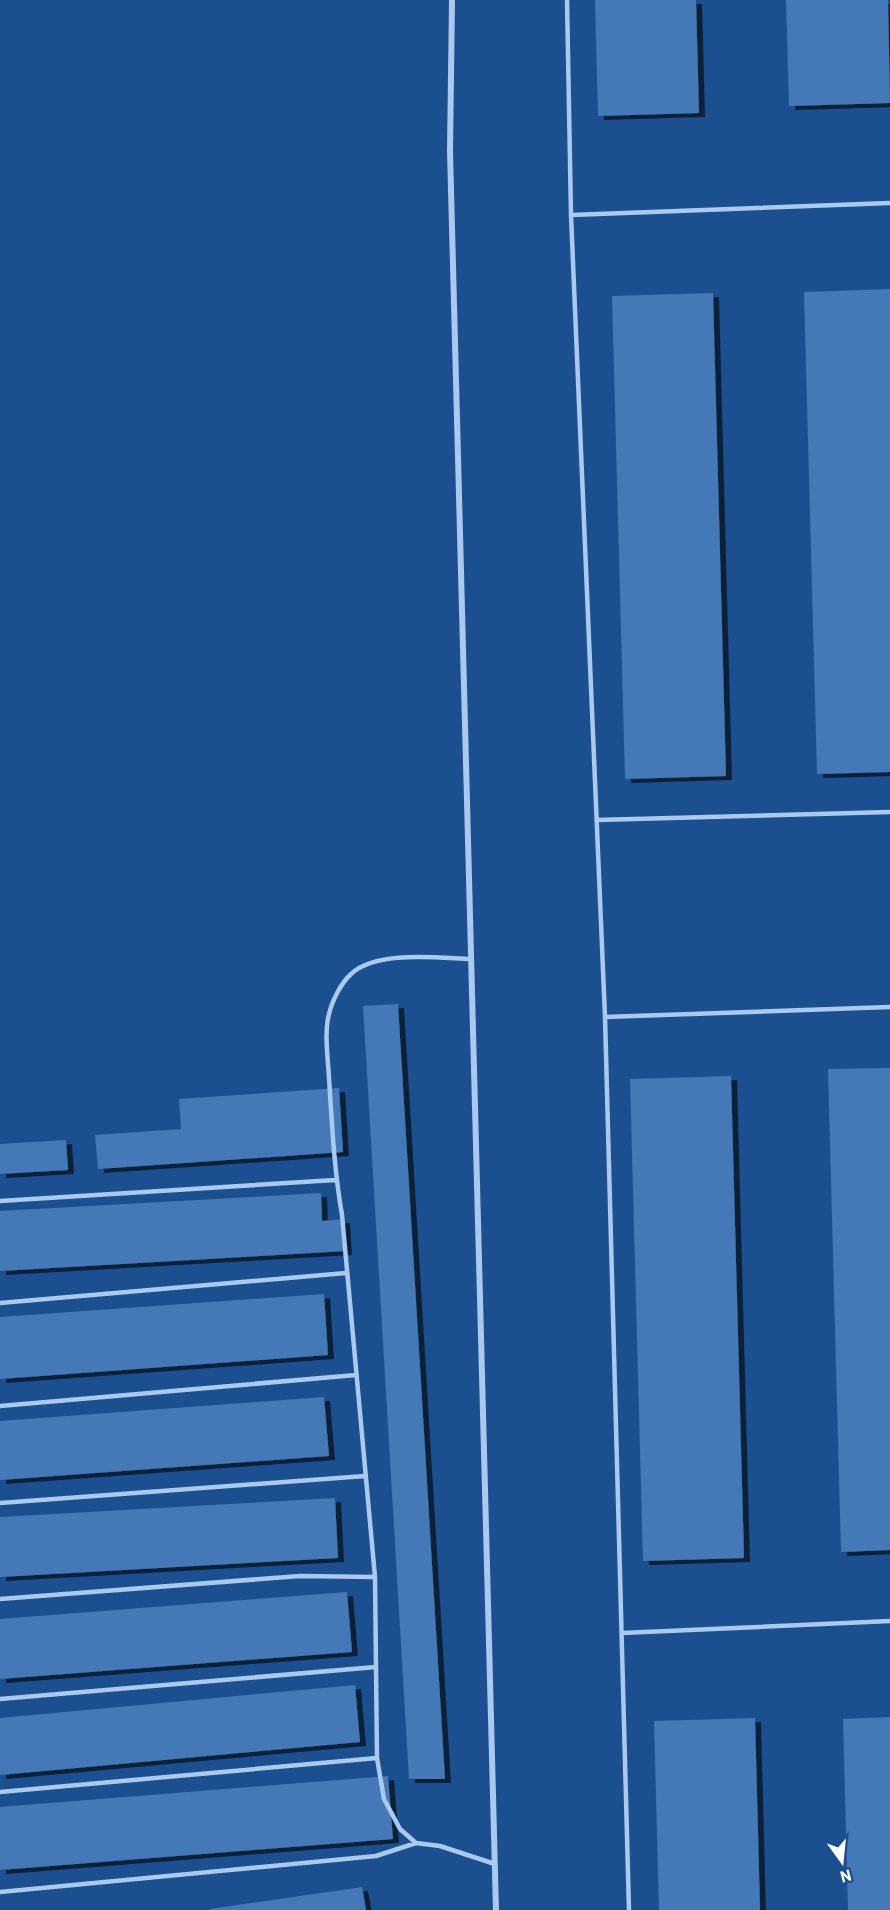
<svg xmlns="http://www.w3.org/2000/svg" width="890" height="1910" viewBox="0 0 890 1910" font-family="Barlow,sans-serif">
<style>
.building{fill:#4478b7;filter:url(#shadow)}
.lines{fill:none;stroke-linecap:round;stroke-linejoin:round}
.lane{stroke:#a9c9ee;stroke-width:4.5}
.street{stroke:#a9c9ee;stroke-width:6}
</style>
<defs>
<filter id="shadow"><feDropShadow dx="6" dy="4" stdDeviation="0" flood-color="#0009"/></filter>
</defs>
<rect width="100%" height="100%" fill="#1b4f8f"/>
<path class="building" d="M595 0H696L699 113 598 116Z
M786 0H888L890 103 789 106Z
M890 289V772L817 774 804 292Z
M713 293 726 776 625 779 612 296Z
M398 1004 445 1779H409L363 1006Z
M890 1068V1550L841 1552 828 1069Z
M731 1076 744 1558 643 1561 630 1079Z
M339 1088 343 1152 98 1169 95 1135 181 1129 179 1099Z
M66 1140 68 1170 0 1174V1144Z
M321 1193 322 1221 344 1219 346 1251 0 1271V1211Z
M324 1294 328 1355 0 1379V1317Z
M324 1397 329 1456 0 1480V1421Z
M335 1498 338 1558 0 1577V1517Z
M347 1592 352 1652 0 1679V1619Z
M355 1685 360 1742 0 1775V1718Z
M890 1717V1910H848L843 1719Z
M755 1718 760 1910H659L654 1721Z
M388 1776 393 1839 0 1870V1807Z
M362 1887 366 1910H210V1909Z"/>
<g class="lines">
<path class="lane" d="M567 0 571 215 605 1017 890 1007
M571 215 890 203
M597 820 890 812
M605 1017 629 1910
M0 1201 335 1180
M0 1303 346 1273
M0 1406 356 1375
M0 1503 365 1476
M0 1599 300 1576 375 1577
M622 1633 890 1621
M0 1699 376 1667
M0 1792 377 1758
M416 1843 400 1829 384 1799 377 1758 375 1577 342 1215C334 1169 332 1124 329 1078 328 1058 324 1033 329 1014 332 1001 341 983 351 974 376 950 439 958 471 959
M0 1892 376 1856 416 1843 440 1846 495 1864"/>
<path class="street" d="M452 0 450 151 496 1910"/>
</g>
<g transform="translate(842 1862) rotate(165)" stroke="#1b4f8f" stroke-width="4.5" paint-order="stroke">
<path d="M0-4.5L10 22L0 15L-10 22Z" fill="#ffffff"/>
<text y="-9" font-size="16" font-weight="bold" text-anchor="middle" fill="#ffffff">N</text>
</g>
</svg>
